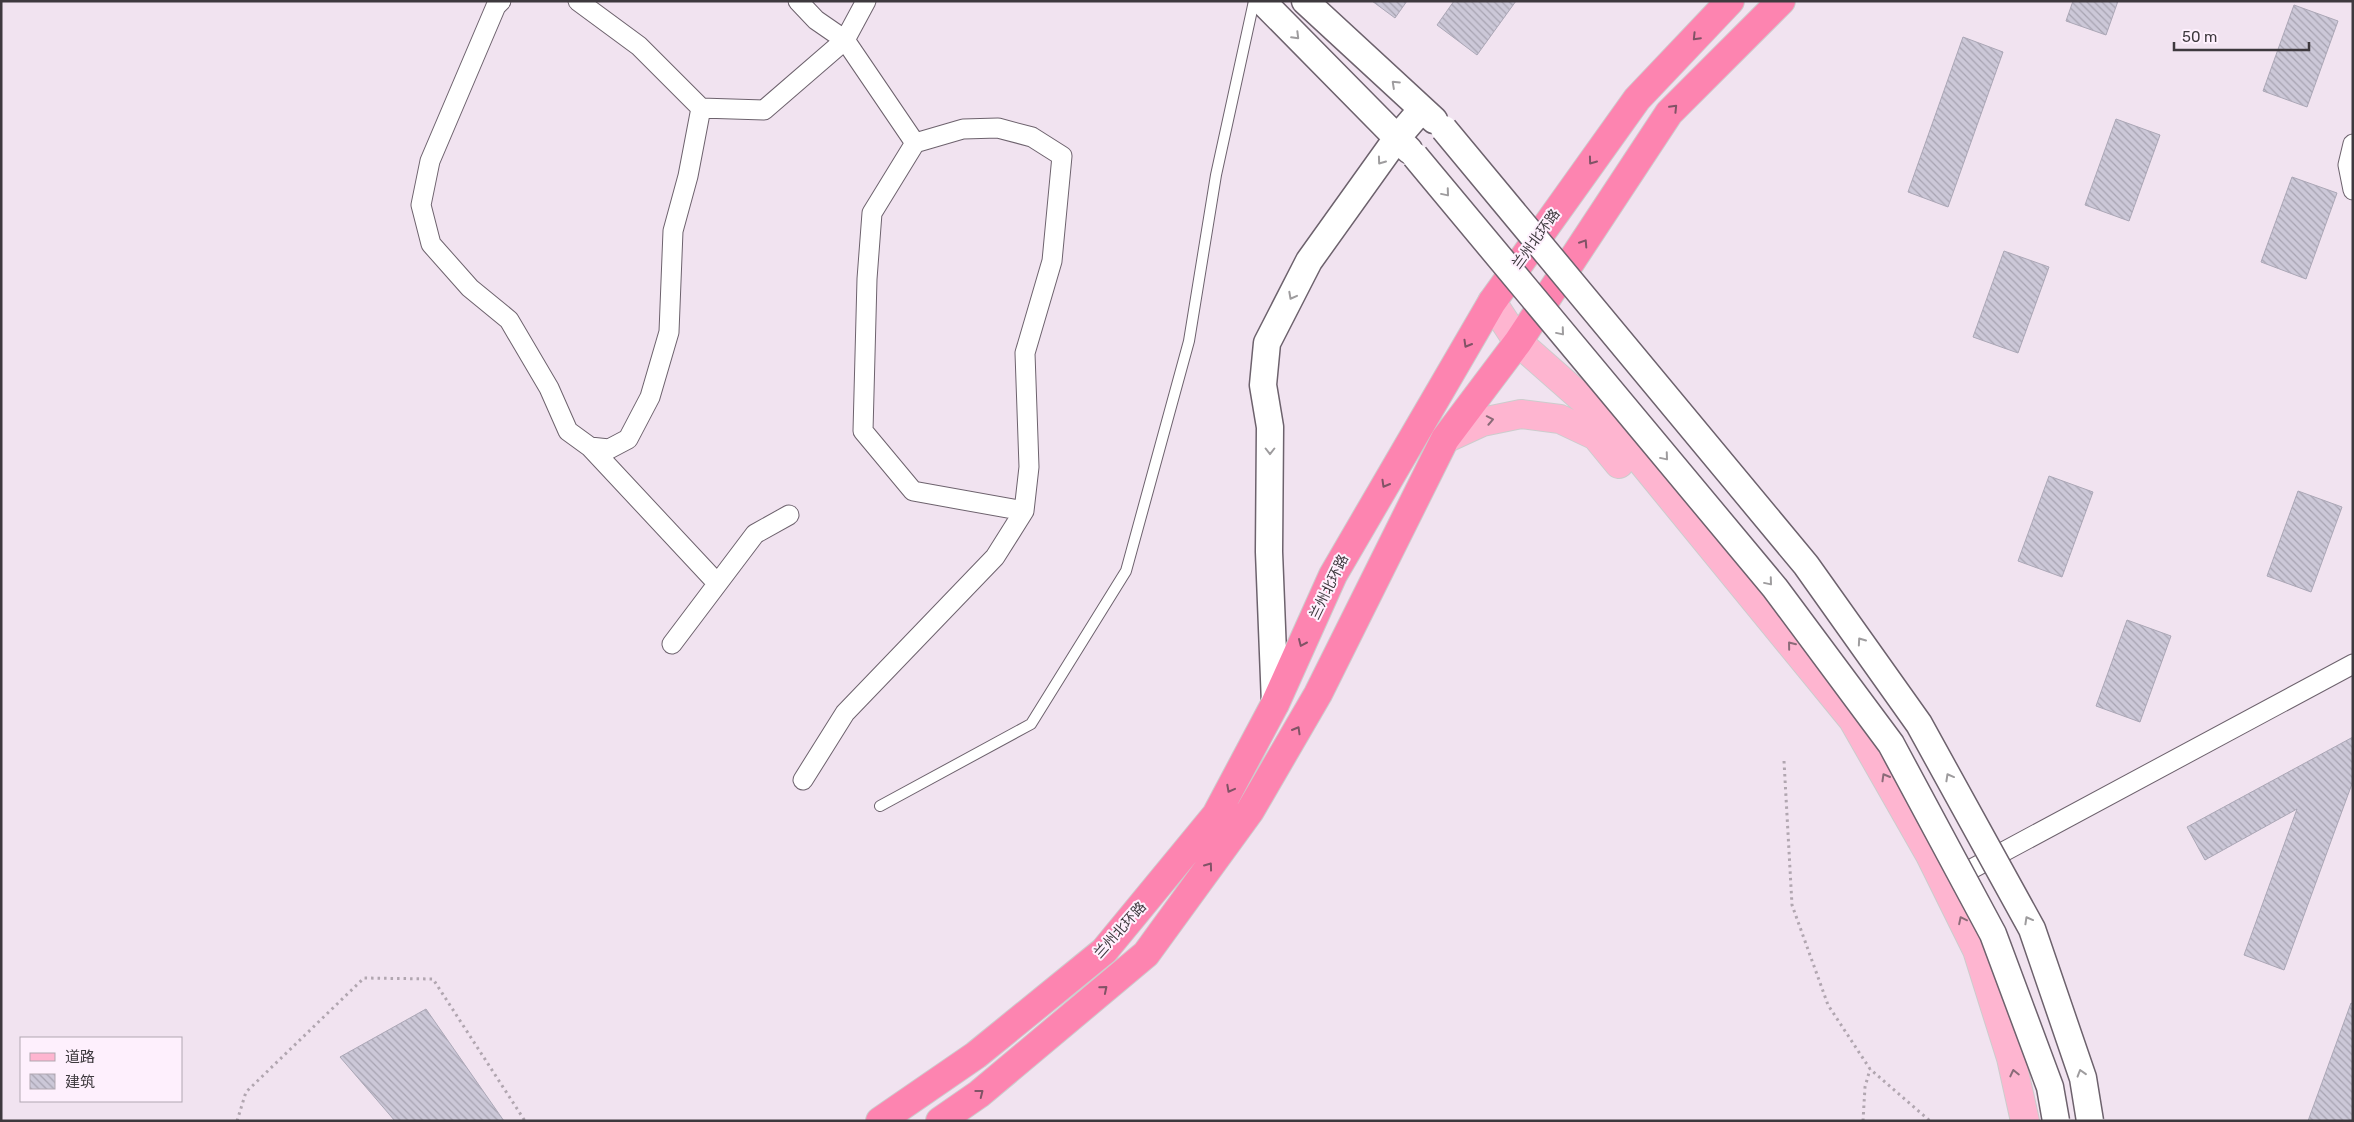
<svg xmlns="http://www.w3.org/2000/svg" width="2354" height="1122" viewBox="0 0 2354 1122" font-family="Rubik,'Noto Sans SC',sans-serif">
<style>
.building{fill:url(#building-back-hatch);stroke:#aba7b6}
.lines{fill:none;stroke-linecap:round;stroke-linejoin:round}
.lane-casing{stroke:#6d626d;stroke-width:12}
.street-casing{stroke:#6d626d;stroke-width:21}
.secondary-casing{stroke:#6d626d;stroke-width:29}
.primary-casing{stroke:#cdcccd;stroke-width:30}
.highway-casing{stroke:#cdcccd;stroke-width:30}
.path{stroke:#b1a6b0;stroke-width:3;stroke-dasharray:2.5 4;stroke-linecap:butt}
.lane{stroke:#fff;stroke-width:10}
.street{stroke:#fff;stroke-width:19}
.secondary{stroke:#fff;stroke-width:26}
.primary{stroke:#feb5d0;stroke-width:28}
.highway{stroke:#fd84b0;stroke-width:28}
.secondary-bridge-casing{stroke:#6d626d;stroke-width:29;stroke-linecap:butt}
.secondary-bridge{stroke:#fff;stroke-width:26}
.oneway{stroke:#9e9c9e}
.oneway2{stroke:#815366}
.oneway3{stroke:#8b6b78}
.labels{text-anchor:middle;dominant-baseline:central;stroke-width:4;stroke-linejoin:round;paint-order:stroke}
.street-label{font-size:14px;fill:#3e393e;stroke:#fef0fd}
</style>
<defs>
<pattern id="building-back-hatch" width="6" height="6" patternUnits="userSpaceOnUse" patternTransform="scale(1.25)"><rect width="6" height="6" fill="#ccc8d8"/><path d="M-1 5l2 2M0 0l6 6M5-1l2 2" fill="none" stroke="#a7a3b1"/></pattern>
</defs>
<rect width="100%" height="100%" fill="#f1e3f0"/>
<path class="building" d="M1372 1H1407L1395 18Z
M1454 1H1516L1477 55 1437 25Z
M2073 1H2118L2106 35 2066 21Z
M2294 5 2338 21 2307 107 2263 91Z
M1963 37 2003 52 1948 207 1908 192Z
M2116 119 2160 135 2129 221 2085 205Z
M2292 177 2337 193 2306 279 2261 262Z
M2004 251 2049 267 2018 353 1973 337Z
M2049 476 2093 492 2062 577 2018 561Z
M2298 491 2342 507 2311 592 2267 576Z
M2127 620 2171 636 2140 722 2096 706Z
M2353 737V781L2284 970 2244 955 2297 809 2205 860 2187 827Z
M2351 1003 2353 1004V1121H2308Z
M426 1009 504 1121H395L340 1057Z"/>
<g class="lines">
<defs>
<path id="lane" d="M880 806 1031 724 1126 571 1189 341 1216 175 1254 1"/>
<path id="street" d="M501 1 496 6 430 161 421 205 431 244 470 288 509 320 549 388 568 431 590 447 609 449 628 439 650 397 669 332 673 231 688 176 701 108
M578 1 639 46 701 108 764 110 845 40 866 1
M798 1 816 20 845 40 915 143
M2353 144 2348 165 2353 190
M590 447 717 583
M672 644 755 534 789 515
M803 780 845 713 995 557 1024 511 1029 467 1025 353 1052 261 1062 156 1032 137 998 128 963 129 915 143 872 213 867 279 863 431 913 491 1024 511
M1951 880 2353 664"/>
<path id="secondary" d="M1262 1 1409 150
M1305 1 1434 120
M1275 704 1269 552 1270 427 1263 385 1267 343 1309 261 1397 138 1422 109"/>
<path id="primary" d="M1492 302 1518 342 1610 423 1853 720 1930 855 1977 950 2011 1058 2025 1121
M1445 439 1482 422 1521 414 1560 419 1596 436 1619 464"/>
<path id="highway" d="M880 1121 976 1055 1104 951 1216 815 1275 704 1333 575 1492 302 1637 99 1730 1
M940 1121 979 1094 1146 954 1250 811 1318 694 1445 439 1518 342 1669 113 1781 1"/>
</defs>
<use href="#lane" class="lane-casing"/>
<use href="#street" class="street-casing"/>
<use href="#secondary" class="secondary-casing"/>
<use href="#primary" class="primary-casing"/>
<use href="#highway" class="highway-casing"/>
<path class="path" d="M1784 761 1792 905 1828 1005 1870 1069 1930 1121
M237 1121 246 1092 364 978 433 979 525 1121
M1863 1121 1865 1087 1870 1069"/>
<use href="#lane" class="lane"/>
<use href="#street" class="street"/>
<use href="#secondary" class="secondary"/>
<use href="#primary" class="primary"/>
<use href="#highway" class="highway"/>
<defs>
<path id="secondary-bridge" d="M1444 129 1806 565 1919 724 2032 929 2083 1078 2090 1121
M1415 156 1775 588 1891 744 1993 934 2050 1087 2056 1121"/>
</defs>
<use href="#secondary-bridge" class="secondary-bridge-casing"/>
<use href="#secondary-bridge" class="secondary-bridge"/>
</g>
<defs><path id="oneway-chevron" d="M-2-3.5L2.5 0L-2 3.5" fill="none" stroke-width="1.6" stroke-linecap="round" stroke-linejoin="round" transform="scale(1.25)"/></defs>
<g class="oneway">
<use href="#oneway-chevron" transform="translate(1296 36) rotate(45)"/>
<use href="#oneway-chevron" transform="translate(1395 84) rotate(-137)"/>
<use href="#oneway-chevron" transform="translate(1381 161) rotate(126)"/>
<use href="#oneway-chevron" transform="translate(1446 193) rotate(50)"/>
<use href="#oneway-chevron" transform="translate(1292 296) rotate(118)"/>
<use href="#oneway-chevron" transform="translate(1561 332) rotate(50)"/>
<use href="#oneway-chevron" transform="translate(1270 451) rotate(90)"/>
<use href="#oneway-chevron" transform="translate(1665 457) rotate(50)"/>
<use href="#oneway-chevron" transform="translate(1769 582) rotate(50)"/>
<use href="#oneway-chevron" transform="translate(1861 641) rotate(-125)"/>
<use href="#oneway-chevron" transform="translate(1949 777) rotate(-119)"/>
<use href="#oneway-chevron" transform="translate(2028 920) rotate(-119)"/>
<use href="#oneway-chevron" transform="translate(2081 1073) rotate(-107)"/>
</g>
<g class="oneway2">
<use href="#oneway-chevron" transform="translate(1696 37) rotate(134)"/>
<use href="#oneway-chevron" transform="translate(1674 108) rotate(-46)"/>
<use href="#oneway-chevron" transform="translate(1592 161) rotate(126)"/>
<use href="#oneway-chevron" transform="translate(1584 243) rotate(-57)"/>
<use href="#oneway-chevron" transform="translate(1467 344) rotate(120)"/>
<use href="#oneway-chevron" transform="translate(1385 484) rotate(120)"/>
<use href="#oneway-chevron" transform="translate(1302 643) rotate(114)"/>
<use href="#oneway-chevron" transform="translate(1297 730) rotate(-60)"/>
<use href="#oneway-chevron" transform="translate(1230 789) rotate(118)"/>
<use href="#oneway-chevron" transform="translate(1209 866) rotate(-54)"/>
<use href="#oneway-chevron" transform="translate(1104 989) rotate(-40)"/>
<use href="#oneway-chevron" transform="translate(980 1093) rotate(-38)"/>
</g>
<g class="oneway3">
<use href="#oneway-chevron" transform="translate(1490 420) rotate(-11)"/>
<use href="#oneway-chevron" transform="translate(1791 645) rotate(-129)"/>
<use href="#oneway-chevron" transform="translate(1885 777) rotate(-120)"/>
<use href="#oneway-chevron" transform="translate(1962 920) rotate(-116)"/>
<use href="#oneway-chevron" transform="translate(2014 1073) rotate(-103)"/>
</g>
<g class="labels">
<g class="street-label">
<text transform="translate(1536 239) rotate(-54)">兰州北环路</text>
<text transform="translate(1329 587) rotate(-64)">兰州北环路</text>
<text transform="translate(1120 930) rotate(-48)">兰州北环路</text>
</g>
</g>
<rect width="2354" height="1122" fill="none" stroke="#3e393e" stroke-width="5"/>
<rect x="20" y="1037" width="162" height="65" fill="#fef0fd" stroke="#b1a7b1"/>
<rect x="30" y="1053" width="25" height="8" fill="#feb5d0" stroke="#b1a7b1"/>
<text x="65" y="1062" font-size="15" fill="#3e393e">道路</text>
<rect x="30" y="1074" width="25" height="15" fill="url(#building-back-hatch)" stroke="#b1a7b1"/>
<text x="65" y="1087" font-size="15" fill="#3e393e">建筑</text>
<path d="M2174 42v8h135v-8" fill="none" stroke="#3e393e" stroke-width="2.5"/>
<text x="2182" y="42" font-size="15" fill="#3e393e" stroke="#fef0fd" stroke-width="4" paint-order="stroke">50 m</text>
</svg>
